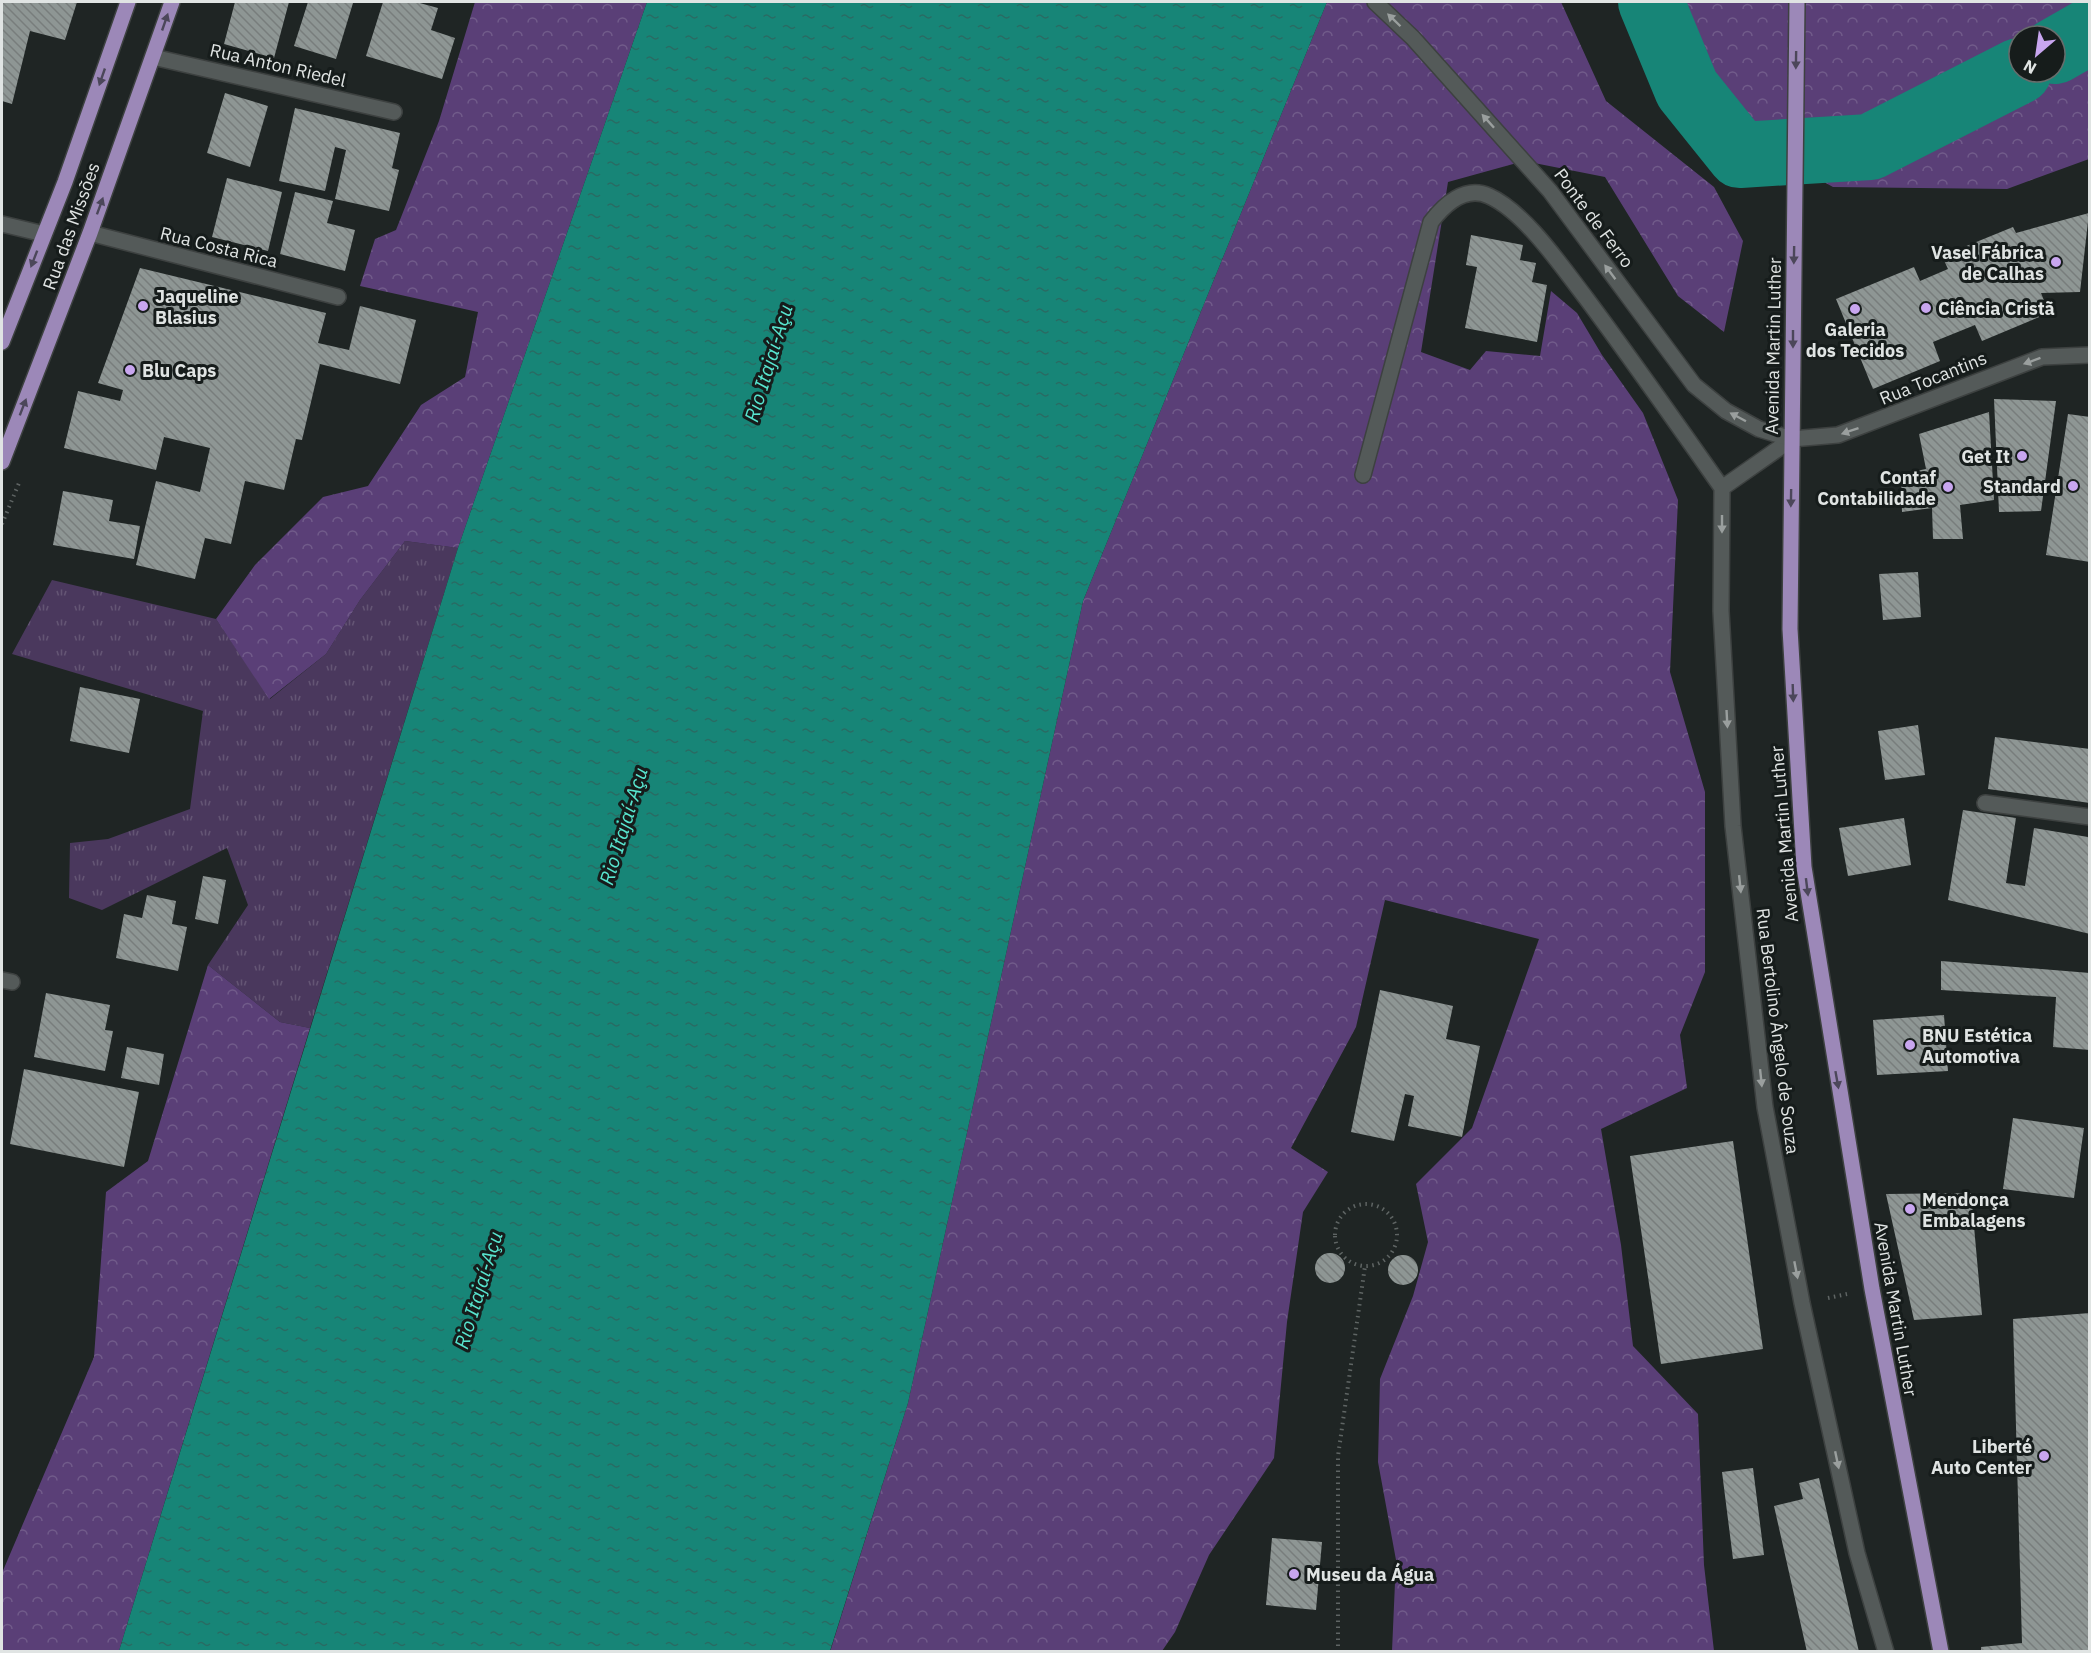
<svg xmlns="http://www.w3.org/2000/svg" width="2091" height="1653" viewBox="0 0 2091 1653" font-family="'IBM Plex Sans',sans-serif">
<style>
.grass{fill:url(#grass-tufts)}
.forest{fill:url(#forest-crowns);fill-rule:evenodd}
.water{fill:url(#water-ripples)}
.lines{fill:none;stroke-linecap:round;stroke-linejoin:round}
.river{stroke:#178577;stroke-width:66}
.building{fill:url(#building-back-hatch)}
.street-casing{stroke:#3d4140;stroke-width:18}
.secondary-casing{stroke:#3d4140;stroke-width:18}
.primary-casing{stroke:#3d4140;stroke-width:18}
.path{stroke:#5f6564;stroke-width:4;stroke-dasharray:1.5 4.5;stroke-linecap:butt}
.street{stroke:#545a59;stroke-width:15}
.secondary{stroke:#545a59;stroke-width:15}
.primary{stroke:#9c88b8;stroke-width:15}
.oneway{fill:#9a9f9e}
.oneway2{fill:#4c475a}
.poi-dot{fill:#c8a6ef;stroke:#161c1b;stroke-width:2}
.labels{text-anchor:middle;dominant-baseline:central;stroke-width:6;stroke-linejoin:round;paint-order:stroke}
.street-label{font-size:18px;fill:#e0e4e3;stroke:#161c1b}
.poi-label{font-size:18px;font-weight:bold;fill:#e0e4e3;stroke:#161c1b;text-anchor:start}
.water-label{font-size:20px;font-style:italic;fill:#58e5cf;stroke:#161c1b}
</style>
<defs>
<pattern id="grass-tufts" width="24" height="20" patternUnits="userSpaceOnUse" patternTransform="scale(1.5)"><rect width="24" height="20" fill="#4a385d"/><path d="M3 7l-1-3M5 7V3M7 7l1-3M15 17l-1-3M17 17v-4M19 17l1-3" fill="none" stroke="#645574"/></pattern>
<pattern id="forest-crowns" width="20" height="18" patternUnits="userSpaceOnUse" patternTransform="scale(1.5)"><rect width="20" height="18" fill="#5a3f77"/><path d="M2 6a3 3 0 1 1 6 0M12 15a3 3 0 1 1 6 0" fill="none" stroke="#715b8a"/></pattern>
<pattern id="water-ripples" width="26" height="14" patternUnits="userSpaceOnUse" patternTransform="scale(1.5)"><rect width="26" height="14" fill="#178577"/><path d="M2 4q2-2 4 0t4 0M15 11q2-2 4 0t4 0" fill="none" stroke="#296b63"/></pattern>
<pattern id="building-back-hatch" width="6" height="6" patternUnits="userSpaceOnUse" patternTransform="scale(1.5)"><rect width="6" height="6" fill="#8e9694"/><path d="M-1 5l2 2M0 0l6 6M5-1l2 2" fill="none" stroke="#787d7c"/></pattern>
</defs>
<rect width="100%" height="100%" fill="#1f2524"/>
<path class="grass" d="M405 541 458 548 310 1028 280 1022 208 965 248 905 227 848 102 910 69 898 70 843 108 839 190 809 203 711 12 654 52 580 216 619 270 699 326 654 360 600Z"/>
<path class="forest" d="M475 2H647L458 548 405 541 360 600 326 654 269 699 216 619 255 565 323 497 368 486 421 405 465 377 478 312 360 286 375 239 396 230 439 121Z
M1327 2H1561L1606 101 1714 187 1743 241 1724 332 1678 296 1605 177 1524 161 1448 182 1421 352 1470 370 1486 351 1540 356 1551 291 1577 313 1602 355 1643 413 1678 500 1670 672 1705 792V972L1680 1035 1687 1088 1601 1129 1621 1245 1633 1346 1698 1414 1704 1565 1714 1651H1392L1396 1560 1378 1462 1380 1379 1413 1296 1428 1242 1416 1184 1472 1128 1539 939 1385 900 1356 1027 1291 1148 1328 1172 1303 1212 1287 1322 1274 1458 1209 1555 1175 1632 1162 1651 830 1652 908 1403 1083 601Z
M1682 2H2089V159L2007 189 1833 187 1731 131ZM2019 36H2055V72H2019Z
M208 965 280 1022 310 1028 119 1651 2 1652V1573L94 1357 106 1192 148 1161Z"/>
<path class="water" d="M647 2H1327L1083 601 908 1403 830 1651H119L458 548Z"/>
<g class="lines">
<path class="river" d="M1651 2 1687 89 1740 155 1870 147 2019 71
M2055 51 2090 31"/>
</g>
<path class="building" d="M2 2H77L65 40 30 31 12 104 2 101Z
M235 2H289L274 58 224 44Z
M308 2 353 3 336 59 294 46Z
M383 2H416L438 8 431 30 455 38 442 79 366 56Z
M225 93 268 106 250 167 207 153Z
M295 108 400 133 392 168 399 170 389 211 335 199 346 150 335 147 325 191 279 181Z
M227 178 282 192 268 251 212 237Z
M295 192 333 201 327 223 355 230 345 271 280 254Z
M2089 213 2080 292 2041 293 2049 313 1982 341 1975 325 1933 342 1940 361 1873 389 1836 299 1914 267 1920 281 1948 269 1942 256 2013 227 2016 233Z
M1471 235 1523 245 1520 260 1536 263 1532 282 1547 285 1537 342 1465 328 1477 267 1466 265Z
M140 268 326 313 318 343 349 350 360 306 416 320 400 384 320 364 302 440 296 439 284 490 245 481 231 544 205 538 195 579 136 565 156 481 200 492 210 448 164 437 156 470 64 448 78 391 120 401 123 390 98 383Z
M1994 399 2056 401 2041 511 1999 512Z
M1989 412 1994 500 1960 505 1963 539H1933L1932 508 1902 512 1901 474 1926 469 1919 434Z
M2068 414 2090 417V562L2046 555Z
M63 491 113 500 109 521 140 526 134 559 53 545Z
M1918 572 1921 617 1883 620 1879 574Z
M80 687 140 699 129 753 70 741Z
M1918 725 1925 775 1885 780 1878 731Z
M1995 737 2090 749V803L1988 789Z
M1963 810 2016 818 2006 883 2025 886 2034 828 2088 837 2090 833V934L1948 900Z
M1904 818 1911 865 1848 876 1839 828Z
M203 876 226 880 218 924 195 919Z
M147 895 176 901 172 924 187 927 178 971 116 958 124 914 142 918Z
M1941 961 2090 973V1050L2053 1047 2056 997 1941 990Z
M1380 990 1453 1006 1446 1039 1480 1046 1462 1137 1408 1126 1414 1096 1405 1094 1394 1141 1351 1132Z
M46 993 110 1005 105 1030 113 1031 105 1071 34 1057Z
M1944 1015 1948 1071 1877 1075 1873 1020Z
M127 1047 164 1054 159 1085 121 1078Z
M24 1069 139 1092 124 1167 10 1144Z
M2013 1118 2084 1128 2074 1198 2003 1189Z
M1733 1141 1763 1349 1661 1364 1630 1156Z
M1971 1193 1982 1315 1914 1320 1886 1194Z
M1315 1268a15 15 0 1 1 30 0a15 15 0 1 1-30 0Z
M1388 1270a15 15 0 1 1 30 0a15 15 0 1 1-30 0Z
M2090 1313V1652H1981V1647L2022 1643 2013 1319Z
M1753 1468 1764 1555 1733 1559 1722 1472Z
M1819 1478 1859 1652H1807L1774 1506 1803 1499 1799 1483Z
M1272 1538 1322 1542 1316 1610 1266 1605Z"/>
<g class="lines">
<defs>
<path id="street" d="M153 57 394 112
M2 224 44 234
M90 233 338 297
M1792 439 1722 488 1721 611 1733 826 1765 1107 1802 1303 1857 1553 1886 1652
M1363 475 1431 222C1444 205 1465 185 1489 196 1525 212 1562 267 1586 298 1633 361 1677 424 1722 488
M1985 803 2090 817
M2 980 12 982"/>
<path id="secondary" d="M1375 2 1413 38 1550 191 1694 385 1726 411 1759 429 1792 439 1838 435 2042 357 2090 355"/>
<path id="primary" d="M1797 2 1790 629 1804 867 1872 1289 1941 1652
M2 342 65 182 128 2
M2 462 90 233 172 2"/>
</defs>
<use href="#street" class="street-casing"/>
<use href="#secondary" class="secondary-casing"/>
<use href="#primary" class="primary-casing"/>
<path class="path" d="M2 524 19 483
M1335 1235a31 31 0 1 1 62 0a31 31 0 1 1-62 0Z
M1828 1298 1847 1294
M1338 1652V1456L1365 1266"/>
<use href="#street" class="street"/>
<use href="#secondary" class="secondary"/>
<use href="#primary" class="primary"/>
</g>
<defs><path id="oneway-solid" d="M-6-.8H1V-3.2L6.5 0L1 3.2V.8H-6Z" transform="scale(1.5)"/></defs>
<g class="oneway">
<use href="#oneway-solid" transform="translate(1394 20) rotate(-136)"/>
<use href="#oneway-solid" transform="translate(1488 121) rotate(-132)"/>
<use href="#oneway-solid" transform="translate(1610 272) rotate(-127)"/>
<use href="#oneway-solid" transform="translate(2032 361) rotate(160)"/>
<use href="#oneway-solid" transform="translate(1738 417) rotate(-152)"/>
<use href="#oneway-solid" transform="translate(1850 431) rotate(161)"/>
<use href="#oneway-solid" transform="translate(1722 524) rotate(90)"/>
<use href="#oneway-solid" transform="translate(1727 719) rotate(87)"/>
<use href="#oneway-solid" transform="translate(1740 884) rotate(84)"/>
<use href="#oneway-solid" transform="translate(1761 1078) rotate(84)"/>
<use href="#oneway-solid" transform="translate(1796 1270) rotate(79)"/>
<use href="#oneway-solid" transform="translate(1837 1460) rotate(78)"/>
</g>
<g class="oneway2">
<use href="#oneway-solid" transform="translate(165 22) rotate(-71)"/>
<use href="#oneway-solid" transform="translate(1796 60) rotate(91)"/>
<use href="#oneway-solid" transform="translate(102 77) rotate(109)"/>
<use href="#oneway-solid" transform="translate(100 206) rotate(-70)"/>
<use href="#oneway-solid" transform="translate(1794 255) rotate(91)"/>
<use href="#oneway-solid" transform="translate(34 259) rotate(111)"/>
<use href="#oneway-solid" transform="translate(1793 339) rotate(90)"/>
<use href="#oneway-solid" transform="translate(23 407) rotate(-69)"/>
<use href="#oneway-solid" transform="translate(1791 498) rotate(91)"/>
<use href="#oneway-solid" transform="translate(1793 693) rotate(88)"/>
<use href="#oneway-solid" transform="translate(1807 887) rotate(83)"/>
<use href="#oneway-solid" transform="translate(1837 1080) rotate(80)"/>
</g>
<g class="poi-dot">
<circle cx="2056" cy="262" r="6"/>
<circle cx="143" cy="306" r="6"/>
<circle cx="1926" cy="308" r="6"/>
<circle cx="1855" cy="309" r="6"/>
<circle cx="130" cy="370" r="6"/>
<circle cx="2022" cy="456" r="6"/>
<circle cx="2073" cy="486" r="6"/>
<circle cx="1948" cy="487" r="6"/>
<circle cx="1910" cy="1045" r="6"/>
<circle cx="1910" cy="1209" r="6"/>
<circle cx="2044" cy="1456" r="6"/>
<circle cx="1294" cy="1574" r="6"/>
</g>
<g class="labels">
<g class="street-label">
<text transform="translate(278 65) rotate(13)">Rua Anton Riedel</text>
<text transform="translate(1594 218) rotate(53)">Ponte de Ferro</text>
<text transform="translate(71 226) rotate(-70)">Rua das Missões</text>
<text transform="translate(219 247) rotate(14)">Rua Costa Rica</text>
<text transform="translate(1773 346) rotate(-89)">Avenida Martin Luther</text>
<text transform="translate(1933 378) rotate(-22)">Rua Tocantins</text>
<text transform="translate(1784 834) rotate(-95)">Avenida Martin Luther</text>
<text transform="translate(1778 1031) rotate(83)">Rua Bertolino Ângelo de Souza</text>
<text transform="translate(1896 1309) rotate(80)">Avenida Martin Luther</text>
</g>
<g class="poi-label">
<text x="2044" y="252" text-anchor="end">Vasel Fábrica<tspan x="2044" dy="21">de Calhas</tspan></text>
<text x="155" y="296">Jaqueline<tspan x="155" dy="21">Blasius</tspan></text>
<text x="1938" y="308">Ciência Cristã</text>
<text x="1855" y="329" text-anchor="middle">Galeria<tspan x="1855" dy="21">dos Tecidos</tspan></text>
<text x="142" y="370">Blu Caps</text>
<text x="2010" y="456" text-anchor="end">Get It</text>
<text x="1936" y="477" text-anchor="end">Contaf<tspan x="1936" dy="21">Contabilidade</tspan></text>
<text x="2061" y="486" text-anchor="end">Standard</text>
<text x="1922" y="1035">BNU Estética<tspan x="1922" dy="21">Automotiva</tspan></text>
<text x="1922" y="1199">Mendonça<tspan x="1922" dy="21">Embalagens</tspan></text>
<text x="2032" y="1446" text-anchor="end">Liberté<tspan x="2032" dy="21">Auto Center</tspan></text>
<text x="1306" y="1574">Museu da Água</text>
</g>
<g class="water-label">
<text transform="translate(768 363) rotate(-73)">Rio Itajaí-Açu</text>
<text transform="translate(623 826) rotate(-73)">Rio Itajaí-Açu</text>
<text transform="translate(478 1290) rotate(-73)">Rio Itajaí-Açu</text>
</g>
</g>
<rect width="2091" height="1653" fill="none" stroke="#e0e4e3" stroke-width="6"/>
<g transform="translate(2037 54) rotate(209)"><circle r="28" fill="#161c1b" stroke="#676c6b" stroke-width="1.5"/>
<path d="M0-4.5L10 22L0 15L-10 22Z" fill="#c8a6ef"/>
<text y="-9" font-size="16" font-weight="bold" text-anchor="middle" fill="#e0e4e3">N</text>
</g>
</svg>
